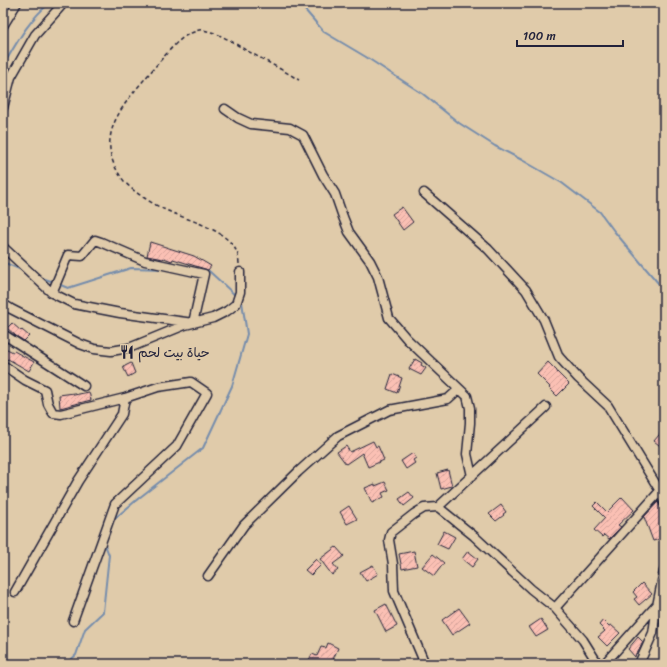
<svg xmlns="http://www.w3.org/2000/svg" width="667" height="667" viewBox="0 0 667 667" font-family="Sriracha,'Playpen Sans Arabic',sans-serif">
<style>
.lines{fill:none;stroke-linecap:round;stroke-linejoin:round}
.stream{stroke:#768dac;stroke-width:2}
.building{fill:url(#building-hatch);stroke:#22223b}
.street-casing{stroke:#22223b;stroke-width:11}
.path{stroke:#22223b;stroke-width:1.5;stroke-dasharray:4 3;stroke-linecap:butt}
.street{stroke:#e0cbaa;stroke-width:8}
.labels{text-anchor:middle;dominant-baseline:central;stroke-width:3;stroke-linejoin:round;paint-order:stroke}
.poi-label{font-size:13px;fill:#22223b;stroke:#e0cbaa;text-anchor:start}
</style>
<defs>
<pattern id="building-hatch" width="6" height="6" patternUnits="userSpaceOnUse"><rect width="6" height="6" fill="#fbc0b4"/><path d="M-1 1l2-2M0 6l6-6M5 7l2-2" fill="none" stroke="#d7a59c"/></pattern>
</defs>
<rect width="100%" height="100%" fill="#e0cbaa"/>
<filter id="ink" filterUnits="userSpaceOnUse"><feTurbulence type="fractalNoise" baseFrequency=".025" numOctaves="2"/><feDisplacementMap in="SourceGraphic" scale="8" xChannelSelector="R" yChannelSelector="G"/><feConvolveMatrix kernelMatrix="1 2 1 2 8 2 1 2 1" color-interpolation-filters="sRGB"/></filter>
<g filter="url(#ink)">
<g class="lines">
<path class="stream" d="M299 3 324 32 366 57 423 94 459 123 495 146 522 160 562 183 600 212 614 231 664 290
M3 66C16 44 29 19 50 3
M3 262 24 271
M204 271H209L236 296
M39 277 54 282
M58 284 68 288 131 268 164 269
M114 519 139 498 203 448 232 386 247 334 242 302 240 300
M66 664 76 655 85 629 103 612 109 555 104 542"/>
</g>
<path class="building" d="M402 207 413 222 403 230 392 214Z
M150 242 194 256 211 266 208 270 205 269 173 259 172 261 164 258 163 259 147 256Z
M12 323 21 331 22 330 29 336 24 341 16 336 7 328Z
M3 347 13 352 14 351 34 362 29 371 8 359 7 360 3 358Z
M415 359 422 363 421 365 426 368 421 375 409 369Z
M548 362 557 371V372L569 384 557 396 549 388 550 387 537 374Z
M131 363 135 373 128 377 123 367Z
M392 374 402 378 397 393 387 389Z
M89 392 91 400 60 408 59 395 74 393V395Z
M664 429V449L654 441Z
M373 441 376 447 378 446 384 460 368 467 362 453 346 464 337 452 346 446 350 452Z
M413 453 416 458 413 460 415 463 406 469 401 461Z
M448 470 452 486 441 489 437 473Z
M385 482 389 490 382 493 384 497 372 503 365 488 375 484V486Z
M409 492 414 498 404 506 399 499Z
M622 497 634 510 618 525 621 527 609 539 604 535 602 537 594 530 605 518 593 506 597 502 607 512Z
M658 502 660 506 664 520V538L653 541 644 517Z
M501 505 506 512 503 514 504 515 496 521 489 514Z
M349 506 357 519 347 524 340 512Z
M444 531 455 537 448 549 437 544Z
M336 547 344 556 333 564 338 570 332 575 320 559Z
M414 551 417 566 402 569 399 554Z
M468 551 478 559 472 567 462 559Z
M433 554 444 563 434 576 422 567Z
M316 559 321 565 311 575 305 570Z
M373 565 378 574 366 581 360 572Z
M642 583 652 594 639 605 634 599 637 597 633 592Z
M386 604 397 626 386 632 375 610Z
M459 608 470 623 452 635 442 620Z
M541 619 548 630 536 637 529 627Z
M603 620 609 626 611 625 620 633 607 646 598 637 605 631 599 625Z
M638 637 643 642 637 654 636 653 635 657 628 649Z
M328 643 338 648 331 664H307L312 654 317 656 321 647 326 648Z"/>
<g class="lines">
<defs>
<path id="street" d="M3 26 17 3
M3 108 11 77 35 35 61 6
M225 109 238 118 251 124 290 128 303 135 323 175 335 194 343 217 349 232 370 261 378 277 389 318 407 339 467 396 470 408V423L467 454 472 476
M424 193 488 249 526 290 544 320 559 357 578 378 608 406 660 491 664 502
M3 247 52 293 74 304 120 313 193 323 204 274 145 261 101 242 95 240 82 256 68 255 52 293
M3 304 11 309 80 344 94 349 111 351 129 348 185 325 213 318 227 311 236 304 240 292V272
M3 334 84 386
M3 365 25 380 45 390 48 404 53 413 61 414 125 398 158 387 191 382 207 393 177 446 115 504 73 621
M438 507 546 407
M208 576 244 525 298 472 338 436 389 410 448 399 459 389
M15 592 78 481 122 414 125 398
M555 608 660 491
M425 664 394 591 393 564 389 540 391 532 414 514 424 508 438 507 474 536 531 589 555 608 583 640 598 664
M597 664 605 663 656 606
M639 664 653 633 657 606 664 571"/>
</defs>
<use href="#street" class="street-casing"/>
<path class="path" d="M239 264C239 261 238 258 238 255 230 230 190 221 168 211 154 205 133 192 124 181 89 136 126 102 154 68 163 58 179 37 191 33 195 32 199 29 202 30 217 32 231 41 244 49 262 59 281 69 299 80"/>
<use href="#street" class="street"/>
</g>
</g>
<defs>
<symbol id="restaurant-bare" viewBox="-9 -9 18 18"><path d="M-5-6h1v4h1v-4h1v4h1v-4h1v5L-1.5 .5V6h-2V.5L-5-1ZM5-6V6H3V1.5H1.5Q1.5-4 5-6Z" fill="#22223b" stroke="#e0cbaa" stroke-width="2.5" paint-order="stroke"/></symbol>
</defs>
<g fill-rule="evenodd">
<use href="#restaurant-bare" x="117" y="342" width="20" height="20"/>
</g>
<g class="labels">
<g class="poi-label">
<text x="138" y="352">حياة بيت لحم</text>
</g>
</g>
<rect width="667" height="667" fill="none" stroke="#e0cbaa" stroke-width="16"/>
<rect x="8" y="8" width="651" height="651" fill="none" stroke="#22223b" stroke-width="1.5" filter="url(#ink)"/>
<path d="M517 40v6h106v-6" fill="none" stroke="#22223b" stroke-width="2"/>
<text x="523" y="40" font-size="12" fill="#22223b" stroke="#e0cbaa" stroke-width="3" paint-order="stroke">100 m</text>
</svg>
